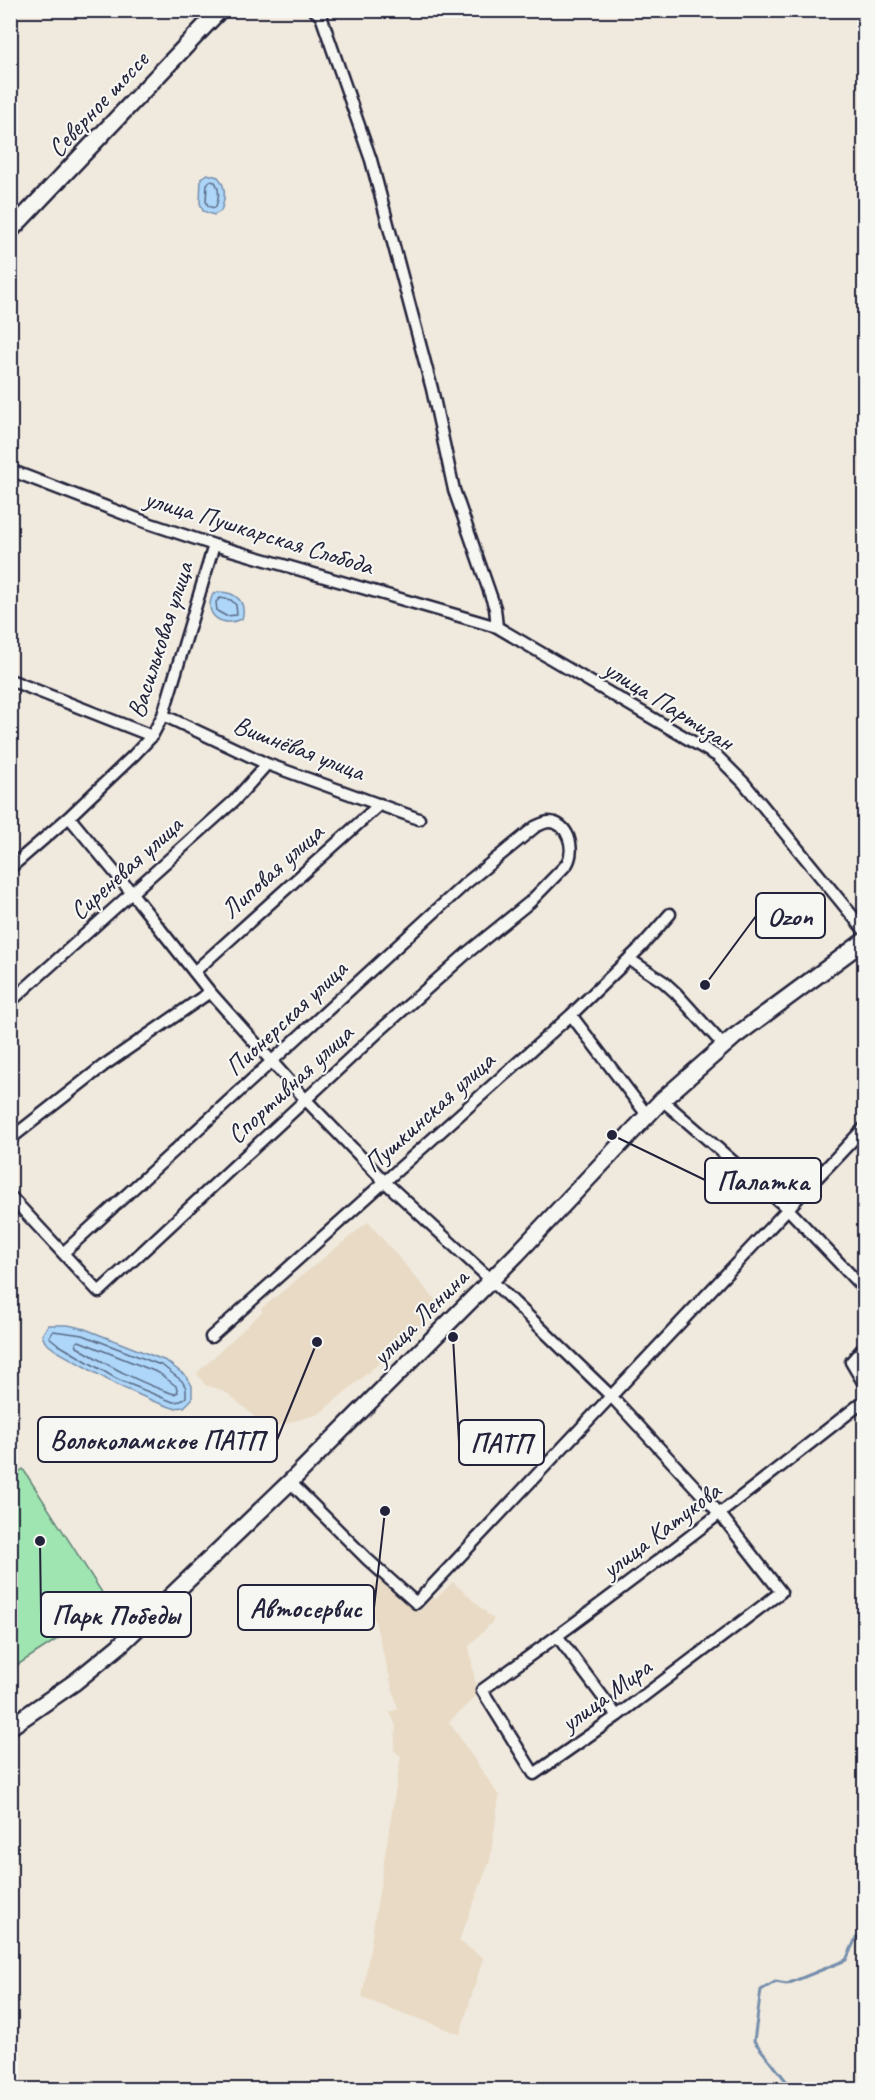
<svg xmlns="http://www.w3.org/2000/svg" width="875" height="2100" viewBox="0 0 875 2100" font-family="Caveat,sans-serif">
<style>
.built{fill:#e8dac4}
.green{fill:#9fe5b1;stroke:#608476;stroke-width:1.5}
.water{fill:#add6f8;stroke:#758eac;stroke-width:1.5}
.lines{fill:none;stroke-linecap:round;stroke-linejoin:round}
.shore{stroke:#5a6a87;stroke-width:1.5}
.stream{stroke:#758eac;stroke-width:3}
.street-casing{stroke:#22223b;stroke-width:15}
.secondary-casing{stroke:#22223b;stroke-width:20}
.street{stroke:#f6f6f2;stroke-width:10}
.secondary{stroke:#f6f6f2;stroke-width:15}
.labels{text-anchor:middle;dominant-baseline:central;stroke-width:4.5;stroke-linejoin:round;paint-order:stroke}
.street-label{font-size:26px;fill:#22223b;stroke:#f6f6f2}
.leader{fill:none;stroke:#22223b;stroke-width:2}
.callout-dot{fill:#22223b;stroke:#f6f6f2;stroke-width:2}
.callout{fill:#f6f6f2;stroke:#22223b;stroke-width:2}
.callout-label{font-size:27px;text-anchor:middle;font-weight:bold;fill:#22223b}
</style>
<rect width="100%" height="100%" fill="#f0e9dd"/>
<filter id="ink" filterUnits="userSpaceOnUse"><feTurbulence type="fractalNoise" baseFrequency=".0167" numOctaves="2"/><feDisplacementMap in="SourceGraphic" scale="12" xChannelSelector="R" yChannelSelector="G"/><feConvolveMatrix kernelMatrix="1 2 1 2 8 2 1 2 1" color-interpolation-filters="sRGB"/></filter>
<g filter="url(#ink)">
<path class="built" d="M368 1222 443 1309 319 1414 273 1427 255 1417 230 1395 219 1389 205 1385 197 1373 263 1311 261 1309Z
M382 1579 419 1612 433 1597 436 1599 453 1582 494 1620 469 1646 477 1695 449 1722 499 1796 490 1860 459 1941 483 1958 460 2034 362 1998 401 1756 394 1750 396 1726 390 1712 398 1709 367 1591Z"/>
<path class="green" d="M23 1469 110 1605 11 1669V1477Z"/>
<path class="water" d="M207 174 218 177C227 187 225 199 221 211L214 215 203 211 200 203 201 178Z
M219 592C236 592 247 602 242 619 223 628 202 616 213 594Z
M48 1325H68L85 1329 166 1361 187 1377 192 1386V1399L184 1407 173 1408 153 1401 115 1384 55 1350 45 1342 42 1335Z"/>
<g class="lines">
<path class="shore" d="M210 181 215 182C220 189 219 199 216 206L214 208 208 206 206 201 207 184Z
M220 598 231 600 236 605 237 615 226 616 217 611 216 602Z
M53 1331 83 1335 163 1366 182 1381 186 1388V1397L181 1401 173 1402 117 1379 59 1345 49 1337Z
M79 1341 159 1373 176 1386 178 1392 174 1394C139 1383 108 1365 77 1347L76 1343Z"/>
<path class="stream" d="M788 2090 787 2082 754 2041 761 1990 775 1982 787 1984 846 1960 856 1938 864 1935"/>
<defs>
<path id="street" d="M314 10 321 16 371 160 432 389 454 490 495 608 497 627
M10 470 148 523 214 545 497 627 717 756 744 783 864 930
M10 680 152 736
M163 715 267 764 419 819
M69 817 131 892 210 992 306 1100 384 1181 491 1280 612 1397 720 1514 781 1592 617 1716 534 1774 482 1690C612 1598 738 1500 864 1401
M10 868 69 817 134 755 152 736 163 715 214 545
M629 959 664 982 676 993 724 1046
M194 972 380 804
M10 1002 234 801 267 764
M571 1015 647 1115
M662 1100 788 1209 864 1289
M10 1139 103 1066 210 992
M10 1196 99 1292 376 1034 467 953 530 902 567 864C576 849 568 822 549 822 544 822 540 825 535 827L465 884 63 1253
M211 1337 571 1015 641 947 670 914
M864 1347 851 1362 864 1384
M290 1482 367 1559 416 1603 864 1128
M558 1637 617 1716"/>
<path id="secondary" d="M10 231 220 10
M10 1727 75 1682 119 1646 290 1482 517 1254 662 1100 734 1037 864 941"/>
</defs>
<use href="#street" class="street-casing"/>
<use href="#secondary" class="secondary-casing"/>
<use href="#street" class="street"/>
<use href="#secondary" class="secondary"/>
</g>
</g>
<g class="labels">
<g class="street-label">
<text transform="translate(98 104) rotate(-47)">Северное шоссе</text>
<text transform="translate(259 532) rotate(17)">улица Пушкарская Слобода</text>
<text transform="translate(160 640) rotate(-72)">Васильковая улица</text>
<text transform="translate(669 705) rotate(32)">улица Партизан</text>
<text transform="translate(299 748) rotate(21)">Вишнёвая улица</text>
<text transform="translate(126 868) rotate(-42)">Сиреневая улица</text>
<text transform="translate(272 871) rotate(-42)">Липовая улица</text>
<text transform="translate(286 1018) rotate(-43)">Пионерская улица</text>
<text transform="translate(290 1084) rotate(-43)">Спортивная улица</text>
<text transform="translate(429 1112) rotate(-42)">Пушкинская улица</text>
<text transform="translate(420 1317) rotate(-45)">улица Ленина</text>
<text transform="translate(661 1530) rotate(-37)">улица Катукова</text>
<text transform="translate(606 1695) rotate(-36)">улица Мира</text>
</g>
</g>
<path class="leader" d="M705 985L756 916M612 1135L705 1180M317 1342L277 1440M453 1337L459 1442M385 1511L374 1608M40 1541L41 1614"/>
<g class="callout-dot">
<circle cx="705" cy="985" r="6"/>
<circle cx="612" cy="1135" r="6"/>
<circle cx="317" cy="1342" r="6"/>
<circle cx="453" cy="1337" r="6"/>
<circle cx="385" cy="1511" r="6"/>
<circle cx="40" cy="1541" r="6"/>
</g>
<g class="callout">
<rect x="756" y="893" width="69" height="45" rx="6"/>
<rect x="705" y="1158" width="116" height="45" rx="6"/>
<rect x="38" y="1417" width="239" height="45" rx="6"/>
<rect x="459" y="1420" width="85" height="45" rx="6"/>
<rect x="238" y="1585" width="136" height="45" rx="6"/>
<rect x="41" y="1592" width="150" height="45" rx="6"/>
</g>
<g class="callout-label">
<text x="790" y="925">Ozon</text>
<text x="763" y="1190">Палатка</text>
<text x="157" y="1449">Волоколамское ПАТП</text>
<text x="501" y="1452">ПАТП</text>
<text x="306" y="1617">Автосервис</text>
<text x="116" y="1624">Парк Победы</text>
</g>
<rect width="875" height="2100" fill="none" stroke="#f6f6f2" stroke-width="36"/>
<rect x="18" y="18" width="839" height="2064" fill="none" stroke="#22223b" stroke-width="2" filter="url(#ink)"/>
</svg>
